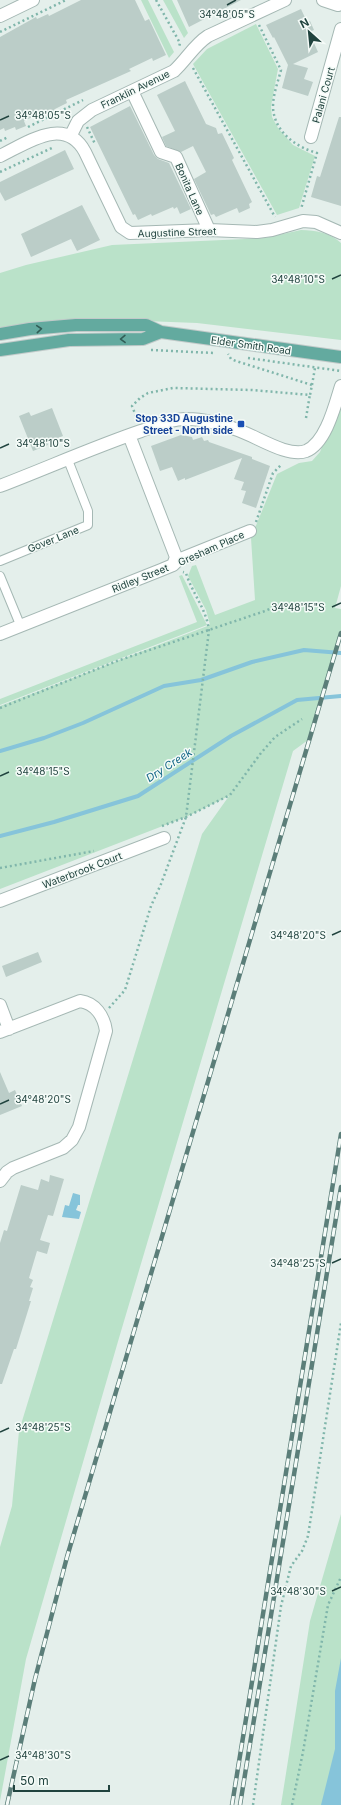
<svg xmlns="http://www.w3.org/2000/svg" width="341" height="1805" viewBox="0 0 341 1805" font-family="Inter,sans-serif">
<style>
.green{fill:#bae2c9}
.water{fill:#86c4da}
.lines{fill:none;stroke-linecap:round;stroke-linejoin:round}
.stream{stroke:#86c4da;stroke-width:4}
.building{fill:#bbcdc8}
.service-casing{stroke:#a5b8b4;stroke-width:10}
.minor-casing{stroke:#a5b8b4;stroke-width:14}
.primary-casing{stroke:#c1cac9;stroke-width:14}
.path{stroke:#80b6ab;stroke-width:2.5;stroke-dasharray:2 3;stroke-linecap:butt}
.service{stroke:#fff;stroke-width:8}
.minor{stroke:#fff;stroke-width:12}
.primary{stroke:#63aa9f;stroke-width:12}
.rail-casing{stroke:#5b7e79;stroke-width:4.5}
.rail{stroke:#f5fbf8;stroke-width:3;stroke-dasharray:9;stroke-linecap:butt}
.oneway{stroke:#315d56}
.ticks{fill:none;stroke:#20433e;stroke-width:1.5}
.transit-dot{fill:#1a4fb4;stroke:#f5fbf8;stroke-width:1.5}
.labels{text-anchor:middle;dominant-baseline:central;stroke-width:3;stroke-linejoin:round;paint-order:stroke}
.street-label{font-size:10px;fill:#20433e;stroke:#f5fbf8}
.transit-label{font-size:10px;font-weight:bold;fill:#164399;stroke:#f5fbf8;text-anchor:end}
.water-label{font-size:11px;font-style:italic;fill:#136787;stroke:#f5fbf8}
.ticks-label{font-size:10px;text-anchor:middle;fill:#20433e;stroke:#f5fbf8;stroke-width:3;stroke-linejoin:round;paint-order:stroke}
</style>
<rect width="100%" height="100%" fill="#e4efeb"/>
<path class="green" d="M141 0H148L174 52 169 58Z
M163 0H172L188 33 184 38Z
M256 24 278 69 271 106 272 117 278 128 293 145 315 156 299 208 277 215 193 64 207 49Z
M301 230C316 230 330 233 341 243V340L197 323 93 319 0 328V273L26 265 112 245 265 238Z
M341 400V586L335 608 341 609V633L308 740 293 751 119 1338 26 1659 0 1801V1547L12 1506 19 1431 202 834 229 796 186 817 0 889V706L210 625 206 610 188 576 192 566 196 565 215 615 255 600 251 538 277 474 299 463 312 461 320 452Z
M182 575 207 625 0 705V699L197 622 179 576Z
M341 1514V1805H281L310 1621Z"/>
<path class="water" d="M73 1193 80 1195V1205H78L76 1210 81 1212 79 1219 62 1217 65 1205 69 1206Z
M341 1658V1805H321L335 1749V1691Z"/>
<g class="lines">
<path class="stream" d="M0 751 44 738 83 723 164 686 201 680 252 662 304 650 341 653
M0 836 54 822 138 796 231 736 297 700 341 696"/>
</g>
<path class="building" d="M81 0H135L145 21 149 19 166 55 153 61 152 58 129 69 131 71 66 100 67 103 55 109 56 111 47 115 45 111 24 121 26 126 16 130 15 127 5 131 4 128 0 130V37L36 17 37 19 48 14 49 16Z
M177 0H241L189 27Z
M301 9 307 22 310 21 314 30 309 32 318 52 293 64 308 68 304 79 313 82 308 96 282 88 288 65 274 37 273 38 266 25Z
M185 81 206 124 216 128 218 134 222 133 234 158 232 160 252 202 249 204 250 208 239 213 237 208 216 217 214 214 211 215 194 179 206 172 193 146 181 152 166 146 162 137 175 131 157 95Z
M130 106 154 155 158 159 169 163 191 209 180 214 177 207 174 209 173 207 152 216 151 214 138 220 135 214 133 215 90 127Z
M339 117H341V206L311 197 317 176 320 177Z
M65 150 74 169 5 201 0 192V182Z
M82 205 100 240 77 251 71 239 31 257 21 234Z
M52 408 63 436 47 442 48 445 33 451 19 416 29 412 31 416Z
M181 435 192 437 193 440 202 437 204 441 208 440 209 442 252 457V459L270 466 256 508 242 503 246 491 241 490 244 482 234 479 242 458 185 480V478L178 481 172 467 160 471 151 446Z
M38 952 42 962 6 977 2 966Z
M0 1072 9 1093 15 1090 22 1106 0 1115Z
M50 1175 64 1179 53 1216 48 1215 40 1240 50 1243 47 1254 37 1251 29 1278 33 1280 30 1287 33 1288 29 1301H31L16 1349H14L2 1384H0V1243L4 1230 7 1231 21 1185 38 1190 41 1179 49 1182Z"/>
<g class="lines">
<defs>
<path id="service" d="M0 561 88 525V511L68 460
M0 576 21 627"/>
<path id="minor" d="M323 0 338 5 341 4
M0 16 33 0
M132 91 161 152 176 157 209 230
M71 135 78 121 92 110 174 71C187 59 194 45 208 36L285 0
M311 137 341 29
M0 156C27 143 65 115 85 152L121 227 130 233 209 230 257 232 272 230 303 221 316 222 341 233
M129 435 176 557 173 565
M0 486C47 468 94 447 141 431 156 426 172 418 188 419 201 419 223 424 235 429 255 435 287 458 306 451 326 443 335 405 341 386
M0 634 161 570 173 565 178 560 250 531
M0 901 164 838
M0 1005 9 1029
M0 1032 80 1001C95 1003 104 1016 106 1031L79 1127 72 1140 63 1148 13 1168 7 1172 0 1181"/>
<path id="primary" d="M0 334 30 329 76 325H146L161 332 341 357
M0 350 69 340 143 339 161 332"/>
</defs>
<use href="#service" class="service-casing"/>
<use href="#minor" class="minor-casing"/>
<use href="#primary" class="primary-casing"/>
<path class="path" d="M156 0 180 43 179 47
M259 25 281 70C278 82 273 94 273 107 274 132 296 147 317 153L301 209
M0 32 66 0
M193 68 275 217
M28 127 83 100
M87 127 95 144
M0 141 8 137
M0 172 54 147
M151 350 214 353
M248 358 341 371
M312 385 315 368
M306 418 310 394
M138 421 132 406 140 398 148 393 173 388 252 390 310 395 312 385 236 361 231 359 228 354
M256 522 273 473 282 464
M0 708 117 661 265 611 285 602
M162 826 186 817 230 795 261 753 275 737 302 719
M0 868 94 851
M109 1008 125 990 151 906 161 884 186 817 209 630C206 608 192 593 186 573L183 572
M253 1805 281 1606 291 1566 302 1551 308 1536 341 1323
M292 1805 303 1752 328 1605 341 1577"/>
<use href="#service" class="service"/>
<use href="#minor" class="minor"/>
<use href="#primary" class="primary"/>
<defs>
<path id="rail" d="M7 1805 35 1679 67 1557 341 633
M232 1805 341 1134
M240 1805 341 1187"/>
</defs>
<use href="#rail" class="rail-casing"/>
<use href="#rail" class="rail"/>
</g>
<defs><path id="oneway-chevron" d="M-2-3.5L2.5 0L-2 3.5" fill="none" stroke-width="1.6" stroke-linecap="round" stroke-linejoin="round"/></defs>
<g class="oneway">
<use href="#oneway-chevron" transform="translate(39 329) rotate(-5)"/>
<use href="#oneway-chevron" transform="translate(123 339) rotate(179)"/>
</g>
<path class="ticks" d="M227 5 236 0M0 120 9 116M332 279 341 275M0 448 9 444M332 607 341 603M0 776 9 772M332 935 341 931M0 1104 9 1100M332 1263 341 1259M0 1432 9 1428M332 1591 341 1587M0 1760 9 1756"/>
<rect class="transit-dot" x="237" y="420" width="8" height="8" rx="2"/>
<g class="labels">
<g class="street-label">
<text transform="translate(135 89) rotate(-26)">Franklin Avenue</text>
<text transform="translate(323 95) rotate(-74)">Palani Court</text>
<text transform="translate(190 189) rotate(66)">Bonita Lane</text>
<text transform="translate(177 232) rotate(-2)">Augustine Street</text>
<text transform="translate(251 345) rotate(8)">Elder Smith Road</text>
<text transform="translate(53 539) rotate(-22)">Gover Lane</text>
<text transform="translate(211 548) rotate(-24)">Gresham Place</text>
<text transform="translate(140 578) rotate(-22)">Ridley Street</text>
<text transform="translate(82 870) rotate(-21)">Waterbrook Court</text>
</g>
<g class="transit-label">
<text x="233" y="418">Stop 33D Augustine<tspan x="233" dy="12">Street - North side</tspan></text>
</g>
<g class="water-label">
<text transform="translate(169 765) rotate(-33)">Dry Creek</text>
</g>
</g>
<g class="ticks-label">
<text x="227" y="18">34°48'05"S</text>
<text x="43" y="119">34°48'05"S</text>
<text x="298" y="283">34°48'10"S</text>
<text x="43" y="447">34°48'10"S</text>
<text x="298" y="611">34°48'15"S</text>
<text x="43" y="775">34°48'15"S</text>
<text x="298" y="939">34°48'20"S</text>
<text x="43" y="1103">34°48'20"S</text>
<text x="298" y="1267">34°48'25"S</text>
<text x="43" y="1431">34°48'25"S</text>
<text x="298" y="1595">34°48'30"S</text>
<text x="43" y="1759">34°48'30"S</text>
</g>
<g transform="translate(309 32) rotate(333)" stroke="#f5fbf8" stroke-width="3" paint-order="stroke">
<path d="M0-3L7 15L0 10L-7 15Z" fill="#20433e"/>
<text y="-6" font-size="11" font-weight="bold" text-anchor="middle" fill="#20433e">N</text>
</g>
<path d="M14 1785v6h95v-6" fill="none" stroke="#20433e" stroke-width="2"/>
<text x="20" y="1785" font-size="12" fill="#20433e" stroke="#f5fbf8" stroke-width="3" paint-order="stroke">50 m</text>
</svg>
